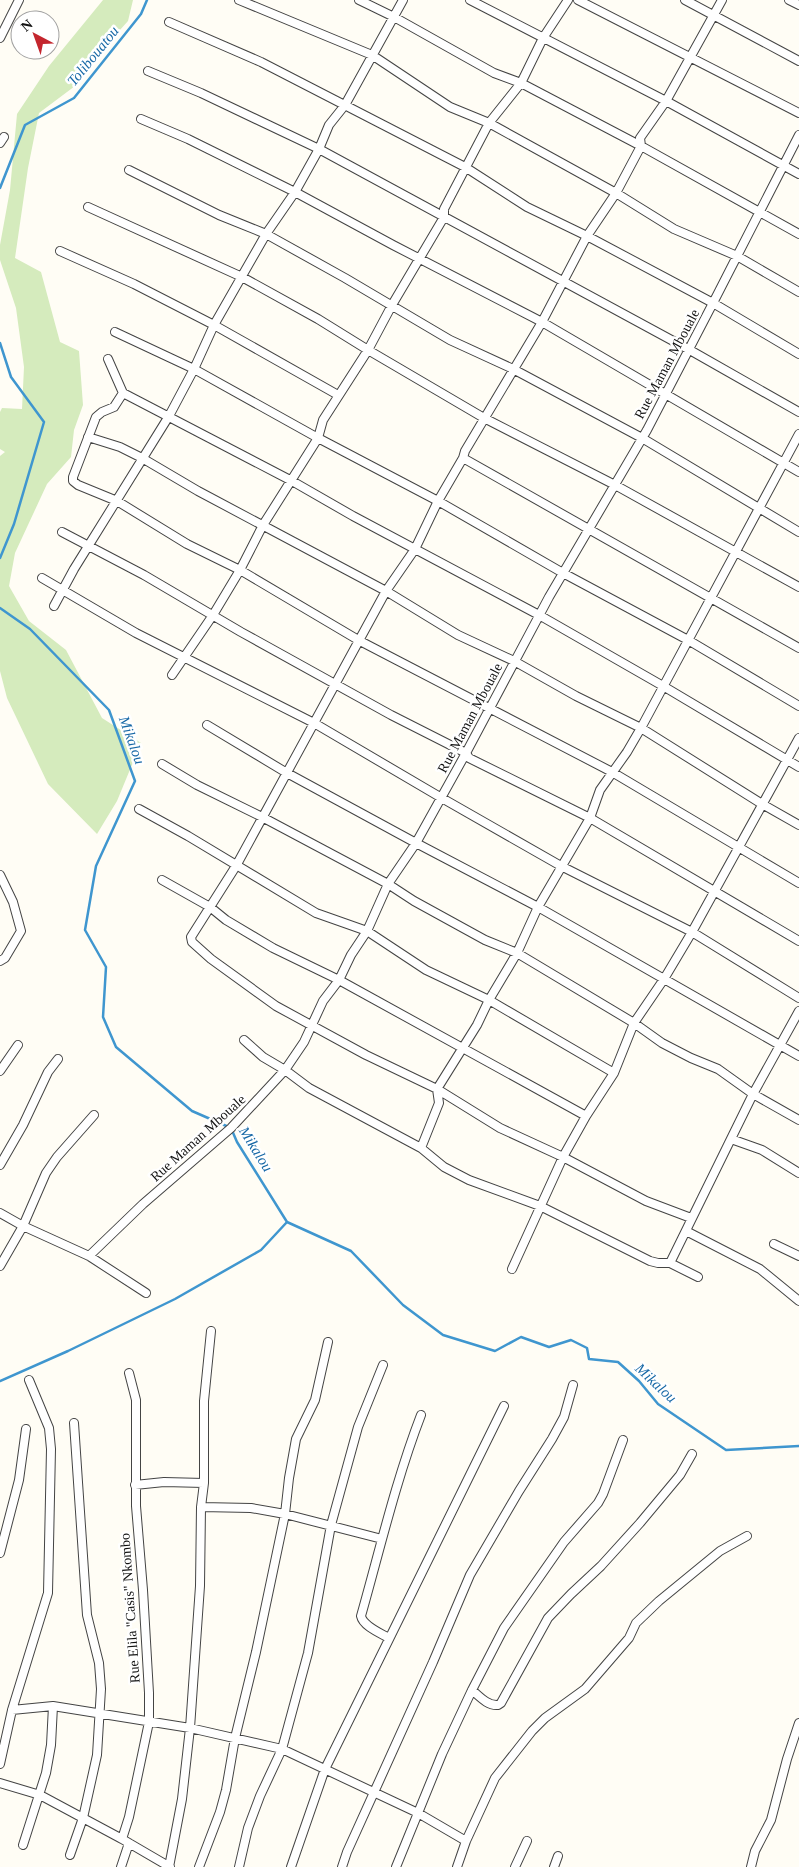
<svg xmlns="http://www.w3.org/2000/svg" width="799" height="1867" viewBox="0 0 799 1867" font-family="Georgia,serif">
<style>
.green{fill:#d5ebbd}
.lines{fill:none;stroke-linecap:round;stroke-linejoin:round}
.stream{stroke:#3f96cf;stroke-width:2.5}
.minor-casing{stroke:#444;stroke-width:10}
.minor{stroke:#fff;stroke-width:8}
.labels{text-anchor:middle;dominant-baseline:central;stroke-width:5;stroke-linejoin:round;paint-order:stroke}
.street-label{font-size:14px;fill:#111;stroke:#fff}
.water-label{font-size:15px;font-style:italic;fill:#1768a6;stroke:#fff}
</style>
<rect width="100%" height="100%" fill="#fffdf5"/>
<path class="green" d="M103 0H133L128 21 101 51 79 83 39 113 28 168 15 258 41 272 60 342 79 351 83 405 74 430 71 457 47 484 15 553 9 586 29 621 66 650 102 718 141 743 117 801 97 834 48 784 7 698 0 671V456L5 452 0 449V412L2 408 22 409 24 367 16 308 0 260V245L10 190 17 114 49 66Z"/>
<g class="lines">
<path class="stream" d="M0 188 25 125 74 98 141 14 147 0
M0 343 11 377 44 422 14 524 0 558
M0 608 30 629 109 710 135 781 96 866 85 930 106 967 103 1017 116 1047 192 1111 231 1128 237 1142 287 1222 351 1251 403 1305 443 1335 495 1351 521 1337 549 1347 571 1340 587 1348 589 1359 618 1362 639 1381 658 1404 726 1450 799 1446
M0 1381 68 1351 175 1299 261 1250 287 1222"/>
<defs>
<path id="minor" d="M239 0 372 55 450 107 489 123 616 193 674 229 737 256 799 292
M359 0 394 17 494 73 521 83 641 146 799 234
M470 0 666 101 799 174
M578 0 799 113
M685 0 799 61
M789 0 799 5
M169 22 261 62 465 167 527 207 587 236 713 303 799 354
M0 38 19 0
M148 71 201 93 319 149 688 349 799 412
M141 119 188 139 295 192 393 245 542 322 799 472
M0 143 4 137
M129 170 219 215 266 234 345 278 450 340 513 369 642 438 799 532
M88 207 242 277 318 319 368 350 484 418 615 485 799 587
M60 251 134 284 214 325 338 395
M115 332 194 369 318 438 438 501 563 573 688 640 799 706
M108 359 123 393 292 481 353 516 539 615 663 686 799 767
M123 393 114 407 102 412 96 417 73 477V481L78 485 117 501 187 544 240 570 360 641 612 772 799 883
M88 437 120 447 142 458 198 491 386 591 458 635 514 661 576 696 641 728 762 804 799 825
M463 458 799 648
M62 532 144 575 241 632 391 715 466 753 469 758 590 818 799 941
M42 578 136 633 314 723 440 797 561 866 692 932 799 998
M54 606 74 569 169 416 194 369 214 325 266 234 295 192 319 149 329 125 345 105 403 0
M172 675 213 615 240 570 263 525 318 438 323 420 368 350 392 305 444 217V209L489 123 521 83 543 38 568 0
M207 725 287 773 416 843 538 907 799 1056
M162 764 197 785 262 817 388 884 414 901 485 940 517 953 634 1023 662 1043 691 1058 718 1069 753 1094 799 1120
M139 809 188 836 316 913 367 931 426 970 489 1000 614 1073
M0 875 13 902 21 931 5 958 0 961
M162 880 210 907 226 920 273 948 339 980 586 1116
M244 1040 263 1057 285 1070 309 1088 421 1148 444 1167 469 1180 540 1206 650 1261 658 1263H670L698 1277
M0 1071 18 1045
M731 1139 762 1150 799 1173
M421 1148 439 1103 437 1089 477 1025 489 1000 517 953 538 907 590 818 600 790 627 752 641 728 799 434
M0 1165 23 1125 48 1072 58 1059
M0 1213 23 1226 89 1256 146 1293
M691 1218 646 1201 563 1157 500 1128 437 1089 366 1055 276 1006 211 959 192 942 191 937 236 866 386 591 415 549 438 501 463 458 465 451 542 322 587 236 616 193 641 146 640 138 666 101 722 0
M686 1231 760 1269 799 1301
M774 1244 799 1256
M89 1256 143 1204 231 1128 285 1070 304 1042 323 1001 339 980 351 955 367 931 388 884 416 843 466 753 549 597 647 430 713 303 799 135
M670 1263 753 1094 799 1011
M0 1266 23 1226 46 1173 57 1157 94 1115
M512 1269 563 1157 586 1116 614 1073 634 1023 664 979 692 932 799 738
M135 1485 164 1482 204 1483
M201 1507 251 1508 285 1514 382 1539
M0 1553 19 1480 26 1429
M389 1638C380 1633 363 1626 361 1616 380 1549 396 1480 421 1415
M472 1690C480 1697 488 1706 498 1705L501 1703 548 1618 571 1594 601 1566 640 1523 680 1475 692 1454
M12 1710 53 1706 190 1728 282 1749 418 1813 466 1841
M0 1764 12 1710 48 1593 51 1449 49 1428 29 1380
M0 1783 40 1795 122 1839 170 1867
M122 1839 129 1817 149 1722V1693L143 1590 136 1506V1400L129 1373
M23 1845 46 1773 51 1745 53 1706
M70 1855 83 1818 97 1755 101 1689 99 1663 87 1615 74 1423
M121 1867 129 1843
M169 1867 182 1799 190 1728 200 1586 201 1507 204 1483V1401L211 1331
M199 1867 220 1812 226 1790 235 1738 256 1652 285 1514 289 1478 296 1439 315 1400 328 1342
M239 1867 248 1828 260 1796 282 1749 308 1653 331 1525 358 1427 383 1365
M291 1867 325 1769 504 1406
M342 1867 347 1852 433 1662 470 1575 519 1491 552 1439 564 1417 573 1385
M396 1867 442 1754 472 1690 504 1628 564 1542 598 1503 603 1494 623 1440
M457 1867 466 1841 495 1778 532 1731 545 1718 585 1689 629 1638 636 1623 659 1601 720 1551 747 1536
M515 1867 527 1841
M554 1867 558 1856
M751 1867 755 1851 771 1820 787 1759 799 1723"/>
</defs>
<use href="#minor" class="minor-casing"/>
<use href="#minor" class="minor"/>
</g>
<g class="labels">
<g class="street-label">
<text transform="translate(667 364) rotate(-62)">Rue Maman Mbouale</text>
<text transform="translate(470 718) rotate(-62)">Rue Maman Mbouale</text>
<text transform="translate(198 1138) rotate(-42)">Rue Maman Mbouale</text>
<text transform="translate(130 1608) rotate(-94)">Rue Elila "Casis" Nkombo</text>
</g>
<g class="water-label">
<text transform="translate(93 56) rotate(-51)">Tolibouatou</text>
<text transform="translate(132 740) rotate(70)">Mikalou</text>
<text transform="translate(256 1149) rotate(58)">Mikalou</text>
<text transform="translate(656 1383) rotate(43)">Mikalou</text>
</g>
</g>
<g transform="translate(35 35) rotate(319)"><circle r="24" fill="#ffffff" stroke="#a0a0a0"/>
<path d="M0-4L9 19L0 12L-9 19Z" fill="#c4262e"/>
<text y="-8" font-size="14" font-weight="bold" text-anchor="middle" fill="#111111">N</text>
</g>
</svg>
